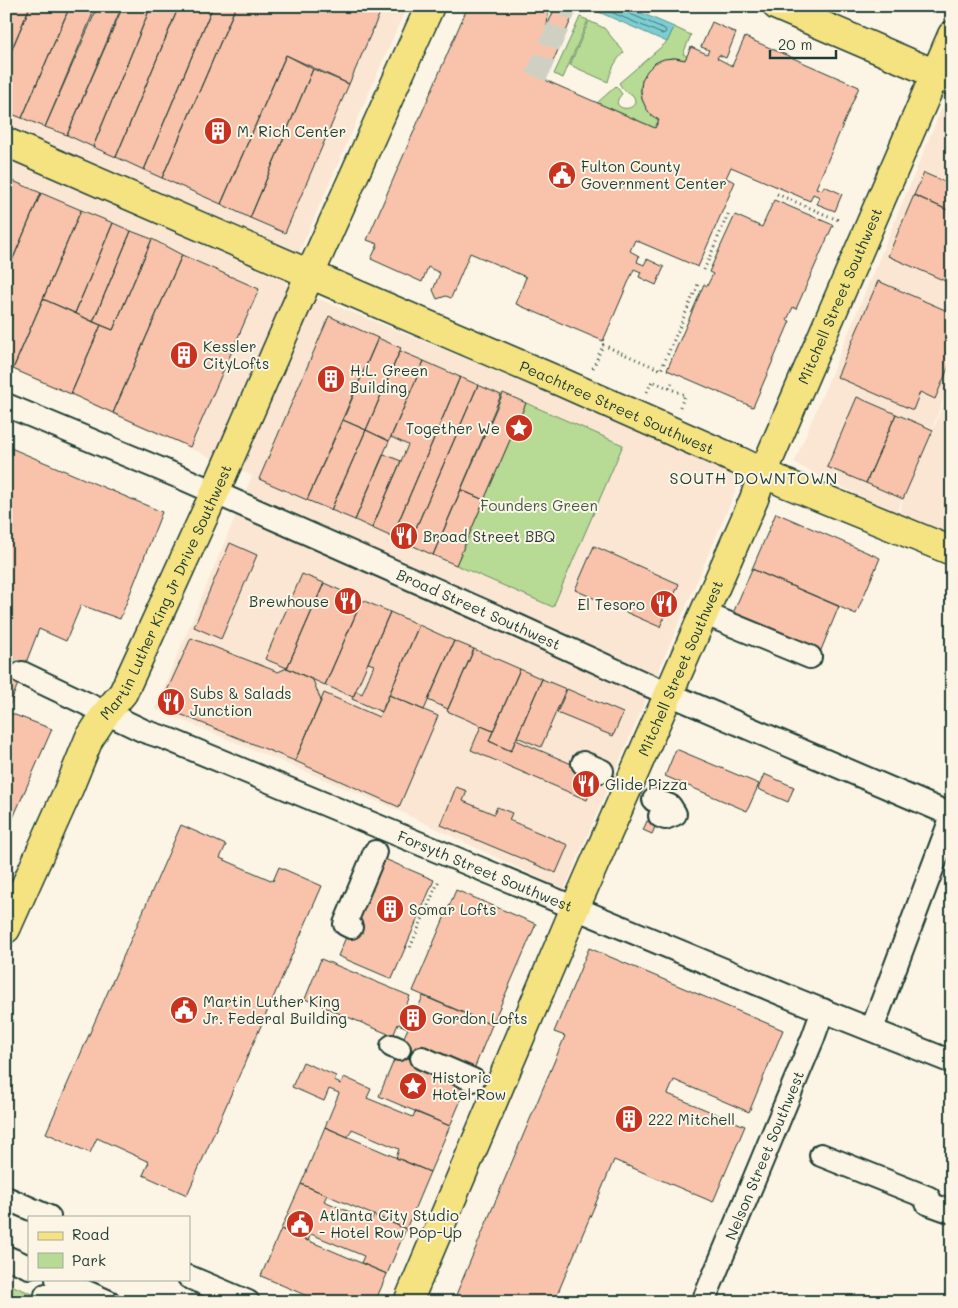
<svg xmlns="http://www.w3.org/2000/svg" width="958" height="1308" viewBox="0 0 958 1308" font-family="Mali,sans-serif">
<style>
.built{fill:#fbe6d4}
.green{fill:#b7da94;stroke:#6b8c64}
.water{fill:#7cced3;stroke:#579493}
.lines{fill:none;stroke-linecap:round;stroke-linejoin:round}
.shore{stroke:#447774;stroke-width:1}
.building{fill:#f9c3ab;stroke:#1f3d34}
.minor-tunnel{stroke:#d0d0c2;stroke-width:22;stroke-dasharray:22 11;stroke-linecap:butt}
.minor-casing{stroke:#1f3d34;stroke-width:26}
.major-casing{stroke:#1f3d34;stroke-width:31}
.path{stroke:#1f3d34;stroke-width:3;stroke-dasharray:1 4;stroke-linecap:butt}
.minor{stroke:#fcf5e5;stroke-width:22}
.major{stroke:#f5e382;stroke-width:28}
.labels{text-anchor:middle;dominant-baseline:central;stroke-width:4;stroke-linejoin:round;paint-order:stroke}
.poi-label{font-size:15px;fill:#1f3d34;stroke:#fcf5e5;text-anchor:start}
.street-label{font-size:15px;fill:#1f3d34;stroke:#fcf5e5}
.park-label{font-size:15px;fill:#3d5c47;stroke:#fcf5e5}
.neighbourhood-label{font-size:16px;letter-spacing:1px;fill:#1f3d34;stroke:#fcf5e5}
</style>
<rect width="100%" height="100%" fill="#fcf5e5"/>
<filter id="ink" filterUnits="userSpaceOnUse"><feTurbulence type="fractalNoise" baseFrequency=".02" numOctaves="2"/><feDisplacementMap in="SourceGraphic" scale="10" xChannelSelector="R" yChannelSelector="G"/><feConvolveMatrix kernelMatrix="1 2 1 2 8 2 1 2 1" color-interpolation-filters="sRGB"/></filter>
<g filter="url(#ink)">
<path class="built" d="M6 6H407L285 285 744 472 564 890 395 809 155 709 252 476 6 367Z
M943 105 952 109V380L896 514 794 463Z
M952 385V537L899 515 903 499Z"/>
<path class="green" d="M580 17 588 20 563 78 554 74Z
M589 21 604 28 624 52C615 61 611 70 608 82L570 65Z
M674 27 691 35 683 54 687 56 685 60C679 58 672 57 666 59 658 60 654 64 650 70 648 73 644 76 643 80 635 95 647 112 659 120L655 128 597 103 616 86 622 94C605 111 641 114 634 97 632 93 627 93 624 90 622 88 621 86 619 83L667 42Z
M526 403 623 445 553 607 456 565Z
M6 1283 35 1295V1297C18 1292 20 1298 6 1302Z"/>
<path class="water" d="M585 6H625L674 27 667 42Z"/>
<g class="lines">
<path class="shore" d="M597 6 662 34 665 33 666 31 665 29 628 13 626 10 625 6"/>
</g>
<path class="building" d="M6 6 30 7 6 63Z
M30 6H70L22 118 6 112V63Z
M70 6H96L45 127 22 118Z
M98 6H122L67 135 45 127Z
M123 6H151L93 147 67 135Z
M151 6H179L116 157 93 147Z
M179 6H213L144 170 116 157Z
M213 6H236L162 178 144 170Z
M236 6H383L349 84 286 55 221 204 162 178Z
M468 6H549L547 26 556 6H577L545 80 655 128 659 120 651 115 646 108 642 99 641 90 642 80 647 71 655 63 664 59 675 58 685 60 691 47 707 54 709 50 701 47 712 22 736 33 726 58 719 55 717 58 732 66 745 37 859 87 816 188 822 190 824 186 842 194 835 211 817 204 820 197 813 194 810 201 731 167 726 178 735 182 698 267 635 240 630 251 639 256 637 262 644 265 647 259 664 267 656 285 639 277 641 272 634 269 603 341 516 304 526 277 470 253 451 298 446 296 437 299 433 290 440 273 428 267 422 282 371 259 378 244 367 240Z
M286 55 313 69 250 218 221 204Z
M313 69 349 84 285 233 250 218Z
M924 173 952 185V212L914 195Z
M6 178 41 193 6 275Z
M41 193 81 210 13 369 6 366V275Z
M914 195 952 212V284L888 256Z
M774 200 833 225 796 309 793 307 787 320 790 321 753 407 667 370 704 284 707 286 713 274 709 272 735 215 762 227Z
M81 210 113 223 75 313 43 299Z
M113 223 131 231 93 322 75 313Z
M131 231 152 239 113 330 93 322Z
M152 239 182 255 113 413 71 394 101 325 113 330Z
M182 255 259 289 190 447 113 413Z
M878 281 952 313V326L950 331 952 332V359L935 399 920 392 913 410 837 377Z
M43 299 101 325 71 394 13 369Z
M329 316 378 338 307 500 259 479Z
M378 338 401 348 366 430 343 420Z
M400 351 424 361 389 441 366 430Z
M424 361 460 377 392 537 372 528 408 445 391 437Z
M460 377 478 385 409 544 392 537Z
M478 385 501 395 433 555 409 544Z
M503 393 526 403 484 500 461 490Z
M857 397 896 414 866 483 827 467Z
M896 414 933 430 903 499 866 483Z
M343 420 366 430 331 510 307 500Z
M366 430 389 441 355 520 331 510Z
M6 446 162 512 120 619 81 605 66 641 39 629 7 712 52 729 6 834Z
M384 454 401 461 372 528 355 520Z
M461 490 484 500 456 565 433 555Z
M776 513 880 558 856 614 752 569Z
M230 543 257 555 221 639 194 627Z
M594 546 679 584 660 627 575 590Z
M752 569 839 606 819 655 731 618Z
M302 574 324 583 287 668 265 659Z
M324 583 362 600 325 685 287 668Z
M362 600 390 612 353 697 325 685Z
M390 612 419 625 382 712 352 699 356 691 362 694 374 665 368 663Z
M419 625 454 641 424 710 389 695Z
M191 638 278 672 287 668 313 680 321 701 295 761 160 706Z
M454 641 474 649 448 709 428 700Z
M474 649 520 669 493 731 447 711Z
M520 669 542 679 511 751 489 741Z
M542 679 566 689 541 747 517 737Z
M567 689 623 713 613 736 557 713Z
M324 693 379 717 389 695 438 716 399 807 295 761Z
M481 726 493 731 489 741 511 751 516 740 597 775 587 800 471 750Z
M676 749 759 784 747 811 665 776Z
M764 774 794 787 788 802 758 789Z
M456 787 467 791 463 801 494 814 497 807 512 813 509 820 568 845 556 873 441 825Z
M647 821 656 825 652 834 643 830Z
M181 825 226 845 220 858 273 881 279 867 322 886 187 1195 143 1175 149 1162 97 1138 90 1153 46 1133Z
M380 857 434 880 392 979 338 956Z
M456 890 536 924 492 1025 413 991Z
M589 948 783 1030 749 1112 674 1080 668 1094 745 1126 713 1202 614 1160 554 1302H453L565 1036 554 1032Z
M321 959 410 996 405 1008 416 1013 423 996 492 1025 472 1074 419 1063 397 1053 408 1028 398 1024 393 1036 305 999Z
M397 1053 468 1083 450 1126 379 1096Z
M303 1062 336 1076 334 1081 341 1084 344 1077 371 1089 367 1098 413 1117 415 1112 450 1126 430 1172 396 1158 399 1149 352 1129 348 1137 325 1127 339 1093 329 1089 324 1101 292 1087Z
M325 1127 430 1172 406 1229 301 1184Z
M301 1184 327 1195 324 1201 371 1221 374 1215 406 1229 387 1274 361 1263 364 1256 311 1234 308 1241 281 1229Z
M281 1229 387 1274 375 1302H321L261 1276Z
M26 1295 35 1297 41 1302H9L17 1296Z"/>
<g class="lines">
<path class="minor-tunnel" d="M536 77 567 6
M6 666 22 673"/>
<defs>
<g id="minor">
<path id="s1" d="M6 405 182 478 518 626 641 682 952 815"/>
<path d="M703 613 810 657"/>
<path id="s2" d="M22 673 144 731 168 739 799 1001 952 1062"/>
<path d="M583 763 602 771"/>
<path d="M654 800 670 806 675 814 665 818 660 816"/>
<path d="M351 927 345 924 375 852"/>
<path d="M872 1029 952 816"/>
<path d="M392 1046 399 1049"/>
<path d="M422 1058 473 1080"/>
<path d="M821 1155 929 1198"/>
<path d="M6 1198 49 1217"/>
<path d="M927 1203 952 1212"/>
<path d="M6 1257 29 1267"/>
<path d="M189 1277 248 1302"/>
<path d="M57 1279 109 1302"/>
<path d="M46 1295 61 1302"/>
<path id="s3" d="M703 1302 813 1038 823 1010"/>
</g>
<g id="major">
<path d="M777 6 952 81"/>
<path id="s4" d="M6 142 328 282 561 382 737 460 785 483 952 551"/>
<path id="s5" d="M6 929 67 793 89 739 106 713 123 693 215 492 310 274 430 6"/>
<path id="s6" d="M408 1302 575 908 754 499 763 473 952 35"/>
</g>
</defs>
<use href="#minor" class="minor-casing"/>
<use href="#major" class="major-casing"/>
<path class="path" d="M777 194 838 220
M704 270 729 212
M593 368 603 345 661 370 699 282
M669 388 672 383
M647 392 652 381 685 395 680 407
M406 947 410 948 439 880"/>
<use href="#minor" class="minor"/>
<use href="#major" class="major"/>
</g>
</g>
<defs>
<symbol id="building-disc" viewBox="-11 -11 22 22"><circle r="9.5" fill="#c8321e" stroke="#fcf5e5"/><path d="M-4-6H4V6H1V3H-1V6H-4ZM-2.5-4.3h1.7v1.8h-1.7ZM.8-4.3h1.7v1.8H.8ZM-2.5-1h1.7V.8h-1.7ZM.8-1h1.7V.8H.8Z" fill="#fff"/></symbol>
<symbol id="civic-disc" viewBox="-11 -11 22 22"><circle r="9.5" fill="#c8321e" stroke="#fcf5e5"/><path d="M-.6-6.5H3V-4.5H.6V-3L4-1V1h2V6H-6V1h2V-1L-.6-3ZM-1.2 2.5V6h2.4V2.5Z" fill="#fff"/></symbol>
<symbol id="sight-disc" viewBox="-11 -11 22 22"><circle r="9.5" fill="#c8321e" stroke="#fcf5e5"/><path d="M0-6L1.8-2.2L6-1.7L2.9 1.2L3.7 5.4L0 3.3L-3.7 5.4L-2.9 1.2L-6-1.7L-1.8-2.2Z" fill="#fff"/></symbol>
<symbol id="restaurant-disc" viewBox="-11 -11 22 22"><circle r="9.5" fill="#c8321e" stroke="#fcf5e5"/><path d="M-5-6h1v4h1v-4h1v4h1v-4h1v5L-1.5 .5V6h-2V.5L-5-1ZM5-6V6H3V1.5H1.5Q1.5-4 5-6Z" fill="#fff"/></symbol>
</defs>
<g fill-rule="evenodd">
<use href="#building-disc" x="202" y="115" width="32" height="32"/>
<use href="#civic-disc" x="546" y="159" width="32" height="32"/>
<use href="#building-disc" x="168" y="339" width="32" height="32"/>
<use href="#building-disc" x="315" y="363" width="32" height="32"/>
<use href="#sight-disc" x="503" y="412" width="32" height="32"/>
<use href="#restaurant-disc" x="388" y="520" width="32" height="32"/>
<use href="#restaurant-disc" x="332" y="585" width="32" height="32"/>
<use href="#restaurant-disc" x="648" y="588" width="32" height="32"/>
<use href="#restaurant-disc" x="155" y="686" width="32" height="32"/>
<use href="#restaurant-disc" x="570" y="768" width="32" height="32"/>
<use href="#building-disc" x="374" y="893" width="32" height="32"/>
<use href="#civic-disc" x="168" y="994" width="32" height="32"/>
<use href="#building-disc" x="397" y="1002" width="32" height="32"/>
<use href="#sight-disc" x="397" y="1070" width="32" height="32"/>
<use href="#building-disc" x="613" y="1103" width="32" height="32"/>
<use href="#civic-disc" x="284" y="1208" width="32" height="32"/>
</g>
<g class="labels">
<g class="poi-label">
<text x="237" y="131">M. Rich Center</text>
<text x="581" y="166">Fulton County<tspan x="581" dy="17">Government Center</tspan></text>
<text x="203" y="346">Kessler<tspan x="203" dy="17">CityLofts</tspan></text>
<text x="350" y="370">H.L. Green<tspan x="350" dy="17">Building</tspan></text>
<text x="500" y="428" text-anchor="end">Together We</text>
<text x="423" y="536">Broad Street BBQ</text>
<text x="329" y="601" text-anchor="end">Brewhouse</text>
<text x="645" y="604" text-anchor="end">El Tesoro</text>
<text x="190" y="693">Subs &amp; Salads<tspan x="190" dy="17">Junction</tspan></text>
<text x="605" y="784">Glide Pizza</text>
<text x="409" y="909">Somar Lofts</text>
<text x="203" y="1001">Martin Luther King<tspan x="203" dy="17">Jr. Federal Building</tspan></text>
<text x="432" y="1018">Gordon Lofts</text>
<text x="432" y="1077">Historic<tspan x="432" dy="17">Hotel Row</tspan></text>
<text x="648" y="1119">222 Mitchell</text>
<text x="319" y="1215">Atlanta City Studio<tspan x="319" dy="17">- Hotel Row Pop-Up</tspan></text>
</g>
<g class="street-label">
<text stroke="none"><textPath href="#s6" startOffset="1095">Mitchell Street Southwest</textPath></text>
<text stroke="none"><textPath href="#s4" startOffset="666">Peachtree Street Southwest</textPath></text>
<text stroke="none"><textPath href="#s5" startOffset="374">Martin Luther King Jr Drive Southwest</textPath></text>
<text stroke="none"><textPath href="#s1" startOffset="515">Broad Street Southwest</textPath></text>
<text stroke="none"><textPath href="#s6" startOffset="690">Mitchell Street Southwest</textPath></text>
<text stroke="none"><textPath href="#s2" startOffset="504">Forsyth Street Southwest</textPath></text>
<text stroke="none"><textPath href="#s3" startOffset="159">Nelson Street Southwest</textPath></text>
</g>
<g class="park-label">
<text x="539" y="505">Founders Green</text>
</g>
<g class="neighbourhood-label">
<text x="754" y="477">SOUTH DOWNTOWN</text>
</g>
</g>
<rect width="958" height="1308" fill="none" stroke="#fcf5e5" stroke-width="25"/>
<rect x="12" y="12" width="933" height="1283" fill="none" stroke="#1f3d34" stroke-width="2" filter="url(#ink)"/>
<rect x="28" y="1216" width="162" height="65" fill="#fcf5e5" stroke="#a4ab9e"/>
<rect x="38" y="1232" width="25" height="8" fill="#f5e382" stroke="#a4ab9e"/>
<text x="72" y="1240" font-size="15" fill="#1f3d34">Road</text>
<rect x="38" y="1253" width="25" height="15" fill="#b7da94" stroke="#a4ab9e"/>
<text x="72" y="1266" font-size="15" fill="#1f3d34">Park</text>
<path d="M770 50v8h66v-8" fill="none" stroke="#1f3d34" stroke-width="2.5"/>
<text x="778" y="50" font-size="15" fill="#1f3d34" stroke="#fcf5e5" stroke-width="4" paint-order="stroke">20 m</text>
</svg>
